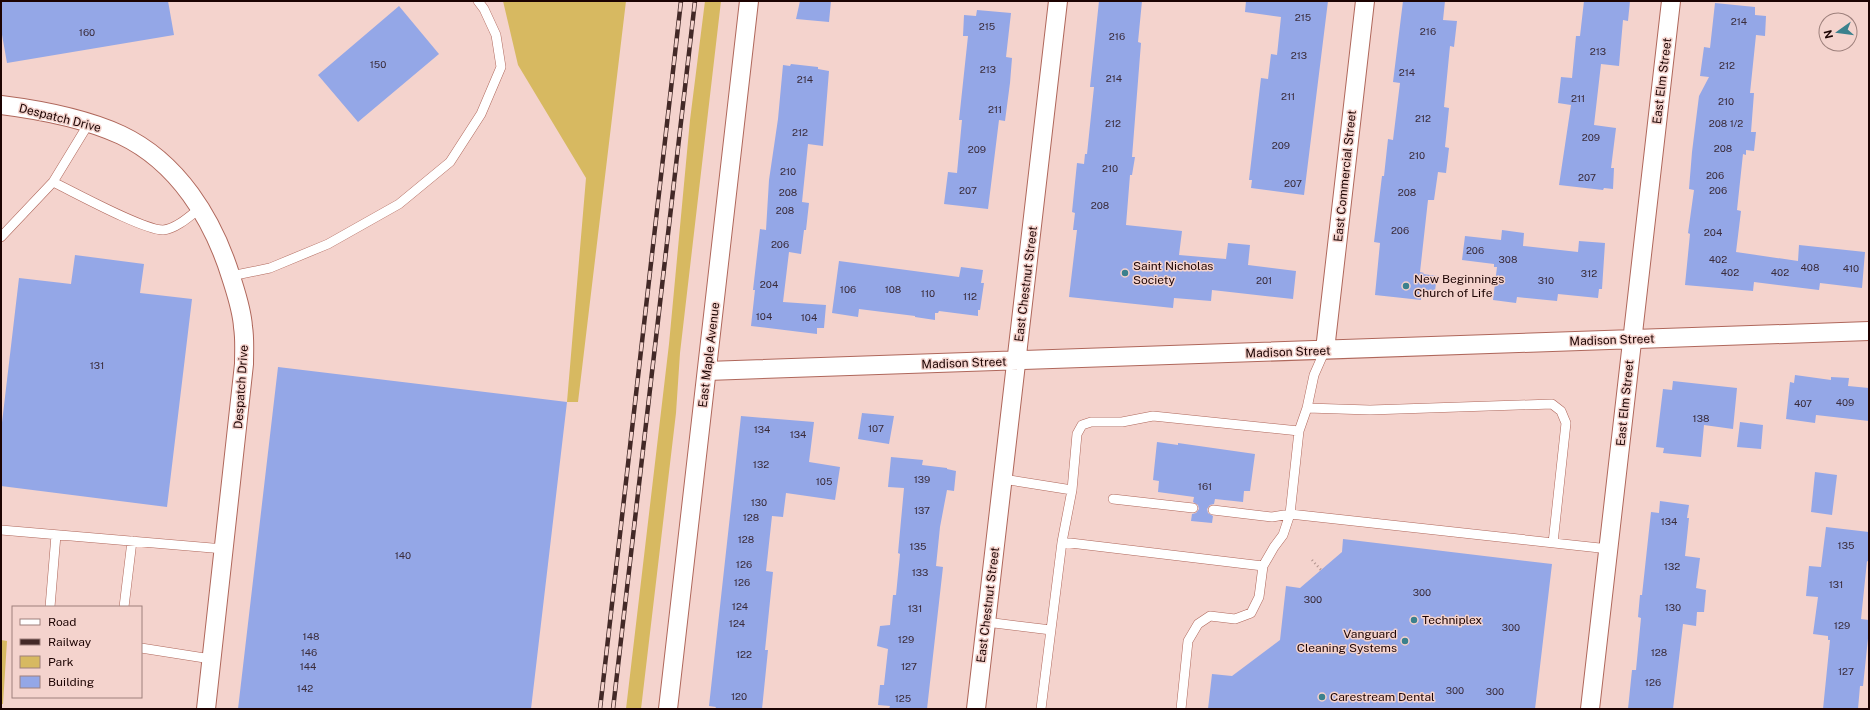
<svg xmlns="http://www.w3.org/2000/svg" width="1870" height="710" viewBox="0 0 1870 710" font-family="'Public Sans',sans-serif">
<style>
.green{fill:#d7b961}
.building{fill:#94a7e7}
.lines{fill:none;stroke-linecap:round;stroke-linejoin:round}
.lane-casing{stroke:#af675b;stroke-width:10}
.street-casing{stroke:#af675b;stroke-width:20}
.path{stroke:#af918c;stroke-width:2.5;stroke-dasharray:1 3;stroke-linecap:butt}
.lane{stroke:#fff;stroke-width:9}
.street{stroke:#fff;stroke-width:18}
.rail-casing{stroke:#432927;stroke-width:4.5}
.rail{stroke:#f4d3cd;stroke-width:3;stroke-dasharray:9;stroke-linecap:butt}
.poi-dot{fill:#3b818d;stroke:#f4d3cd;stroke-width:1.5}
.labels{text-anchor:middle;dominant-baseline:central;stroke-width:3;stroke-linejoin:round;paint-order:stroke}
.number-label{font-size:10px;fill:#3a2c3b}
.street-label{font-size:12px;fill:#1c0302;stroke:#f4d3cd}
.poi-label{font-size:12px;fill:#1c0302;stroke:#f4d3cd;text-anchor:start}
</style>
<rect width="100%" height="100%" fill="#f4d3cd"/>
<path class="green" d="M503 1H626L578 402H567L586 178 518 65Z
M705 1H721L680 353 676 413 641 709H626L669 344 690 120Z
M1 640 7 641 3 704H1Z"/>
<path class="building" d="M1 1H168L174 35 7 63 1 29Z
M800 1H831L829 22 796 19Z
M1099 1H1142L1138 42 1141 43 1132 157H1135L1132 175H1130L1126 225 1182 231 1179 255 1226 259 1228 243 1250 245 1248 265 1296 271 1293 299 1212 290 1211 301 1174 298 1173 308 1069 297 1077 230H1073L1075 213 1072 212 1077 163 1084 164 1085 154H1087L1094 87H1090Z
M1246 1H1328L1304 195 1251 188 1252 180H1249L1261 78 1268 79 1271 54 1277 55 1281 17 1245 12Z
M1403 1H1445L1443 20 1457 21 1454 47 1450 46 1444 107 1449 108 1445 147 1449 148 1446 173 1438 172 1434 200H1428L1420 272 1424 273 1423 274 1437 276 1434 298 1421 297V300L1375 295 1380 243 1374 242 1382 176H1384L1388 139 1393 140 1400 83 1393 82Z
M1584 1H1630L1628 21 1623 20 1619 66 1601 64 1594 125 1616 128 1611 168H1614L1613 189 1604 188 1603 190 1559 185 1571 105 1558 103 1561 77 1572 78 1576 36H1580Z
M1715 3 1755 7V15L1766 16 1765 36 1756 35 1750 93H1754L1751 132H1756L1754 151 1746 150V155L1743 154 1737 210 1741 211 1736 252 1798 261 1799 245 1865 252 1862 288 1820 283 1819 290 1754 282 1753 291 1685 285 1690 234 1688 233 1694 190 1689 189 1692 152 1699 96 1709 77 1700 76 1704 47 1710 48Z
M399 6 439 54 358 122 318 75Z
M977 10 1011 13 1006 57 1012 58 1010 83 1005 121 999 120 988 209 944 204 948 172 957 173 962 120H959L968 36H963L964 15 976 16Z
M791 64 818 67V69L829 71 823 146 808 144 802 202 809 203 806 230H804L801 254 789 252 783 302 826 305 824 328H817V334L751 326 755 290H753L760 229 766 230 769 180 778 119 783 65 790 66Z
M1502 230 1524 233 1523 246 1578 252 1579 241 1605 243 1602 289H1599L1598 298 1558 294 1557 301 1517 297 1516 303 1493 300 1497 267H1494V264L1462 260 1465 236 1501 240Z
M75 255 144 264 140 293 192 299 167 507 1 486V431L19 278 71 284Z
M839 261 959 277 961 267 983 270 981 283H984L980 310H978V316L939 311 938 313H935V320L915 317V316L859 309 858 317 832 313Z
M278 367 567 402 531 709H238Z
M1795 375 1831 380V377L1849 378 1848 386 1869 388V421L1816 415 1815 423 1786 419 1790 382 1794 383Z
M1673 381 1737 388 1733 429 1704 425 1701 457 1663 453 1664 448 1656 447 1663 389 1672 390Z
M862 413 894 416 889 444 858 439Z
M741 416 814 422 809 462 840 467 835 500 786 493 783 517 772 516 766 571 773 572 765 650H768L762 709H715L716 707 709 706Z
M1740 422 1763 425 1761 449 1737 447Z
M1157 442 1178 445V443L1255 454 1250 491H1244L1243 502 1215 499 1214 504 1210 505 1207 509 1208 513 1213 516 1212 523 1191 521 1192 514 1196 513 1199 509 1198 505 1193 502 1194 497 1158 492 1159 481 1153 480Z
M891 457 923 460 922 465 947 468V469L956 471 954 491 947 490 940 527 936 566 943 567 927 709H889L890 706 878 705 880 685H884L888 649 877 646 880 626 890 625 893 595H896L900 554 898 553 904 488 888 487Z
M1815 472 1837 475 1832 515 1811 512Z
M1660 501 1689 505 1687 518H1689L1685 556 1700 558 1696 588 1706 590 1704 612H1697L1696 626 1683 624 1673 709H1628L1632 670H1636L1641 618 1638 617 1640 595H1642L1651 512 1659 513Z
M1826 527 1869 532V562L1867 561 1861 619 1869 620V629L1863 686H1860L1858 709H1823L1830 640H1828V636L1813 634 1818 597 1806 596 1809 566 1821 567Z
M1343 539 1552 564 1535 709H1208L1212 674 1232 676 1280 640 1286 586 1300 588 1342 552Z"/>
<g class="lines">
<defs>
<path id="lane" d="M89 123 53 182C74 192 143 230 163 230 176 229 190 216 200 208
M1 237 53 182
M231 276 270 268 328 244 399 204 450 162 481 114 501 67 496 35 484 9 478 1
M1325 350 1314 375 1307 408 1299 431 1290 514 1609 549
M1307 408 1370 410 1552 404 1561 411 1566 423 1553 543
M1003 479 1072 490 1077 434 1082 425 1091 422H1122L1153 416 1299 431
M1113 499 1193 508
M1 530 224 549
M1062 542 1263 566
M50 607 56 535
M124 607 132 541
M986 622 1051 630
M141 648 211 659
M1041 709 1062 542 1072 490
M1181 709 1188 641 1198 624 1210 616 1235 619 1251 613 1259 597 1263 566 1274 547 1283 535 1290 514 1272 517 1213 510"/>
<path id="street" d="M1 105C41 110 84 118 121 135 178 162 213 219 231 277 236 293 242 310 243 327 245 339 244 352 244 364L206 709
M1325 350 1365 1
M707 371 1869 331
M668 709 749 1
M976 709 1058 1
M1590 709 1671 1"/>
</defs>
<use href="#lane" class="lane-casing"/>
<use href="#street" class="street-casing"/>
<path class="path" d="M1312 560 1321 570"/>
<use href="#lane" class="lane"/>
<use href="#street" class="street"/>
<defs>
<path id="rail" d="M600 709 681 1
M613 709 695 1"/>
</defs>
<use href="#rail" class="rail-casing"/>
<use href="#rail" class="rail"/>
</g>
<g class="poi-dot">
<circle cx="1125" cy="273" r="4"/>
<circle cx="1406" cy="286" r="4"/>
<circle cx="1414" cy="620" r="4"/>
<circle cx="1405" cy="641" r="4"/>
<circle cx="1322" cy="697" r="4"/>
</g>
<g class="labels">
<g class="number-label">
<text x="1303" y="17">215</text>
<text x="1739" y="21">214</text>
<text x="987" y="26">215</text>
<text x="1428" y="31">216</text>
<text x="87" y="32">160</text>
<text x="1117" y="36">216</text>
<text x="1598" y="51">213</text>
<text x="1299" y="55">213</text>
<text x="378" y="64">150</text>
<text x="1727" y="65">212</text>
<text x="988" y="69">213</text>
<text x="1407" y="72">214</text>
<text x="1114" y="78">214</text>
<text x="805" y="79">214</text>
<text x="1288" y="96">211</text>
<text x="1578" y="98">211</text>
<text x="1726" y="101">210</text>
<text x="995" y="109">211</text>
<text x="1423" y="118">212</text>
<text x="1113" y="123">212</text>
<text x="1726" y="123">208 1/2</text>
<text x="800" y="132">212</text>
<text x="1591" y="137">209</text>
<text x="1281" y="145">209</text>
<text x="1723" y="148">208</text>
<text x="977" y="149">209</text>
<text x="1417" y="155">210</text>
<text x="1110" y="168">210</text>
<text x="788" y="171">210</text>
<text x="1715" y="175">206</text>
<text x="1587" y="177">207</text>
<text x="1293" y="183">207</text>
<text x="968" y="190">207</text>
<text x="1718" y="190">206</text>
<text x="788" y="192">208</text>
<text x="1407" y="192">208</text>
<text x="1100" y="205">208</text>
<text x="785" y="210">208</text>
<text x="1400" y="230">206</text>
<text x="1713" y="232">204</text>
<text x="780" y="244">206</text>
<text x="1475" y="250">206</text>
<text x="1508" y="259">308</text>
<text x="1718" y="259">402</text>
<text x="1810" y="267">408</text>
<text x="1851" y="268">410</text>
<text x="1730" y="272">402</text>
<text x="1780" y="272">402</text>
<text x="1589" y="273">312</text>
<text x="1264" y="280">201</text>
<text x="1546" y="280">310</text>
<text x="769" y="284">204</text>
<text x="848" y="289">106</text>
<text x="893" y="289">108</text>
<text x="928" y="293">110</text>
<text x="970" y="296">112</text>
<text x="764" y="316">104</text>
<text x="809" y="317">104</text>
<text x="97" y="365">131</text>
<text x="1845" y="402">409</text>
<text x="1803" y="403">407</text>
<text x="1701" y="418">138</text>
<text x="876" y="428">107</text>
<text x="762" y="429">134</text>
<text x="798" y="434">134</text>
<text x="761" y="464">132</text>
<text x="922" y="479">139</text>
<text x="824" y="481">105</text>
<text x="1205" y="486">161</text>
<text x="759" y="502">130</text>
<text x="922" y="510">137</text>
<text x="751" y="517">128</text>
<text x="1669" y="521">134</text>
<text x="746" y="539">128</text>
<text x="1846" y="545">135</text>
<text x="918" y="546">135</text>
<text x="403" y="555">140</text>
<text x="744" y="564">126</text>
<text x="1672" y="566">132</text>
<text x="920" y="572">133</text>
<text x="742" y="582">126</text>
<text x="1836" y="584">131</text>
<text x="1422" y="592">300</text>
<text x="1313" y="599">300</text>
<text x="740" y="606">124</text>
<text x="1673" y="607">130</text>
<text x="915" y="608">131</text>
<text x="737" y="623">124</text>
<text x="1842" y="625">129</text>
<text x="1511" y="627">300</text>
<text x="311" y="636">148</text>
<text x="906" y="639">129</text>
<text x="309" y="652">146</text>
<text x="1659" y="652">128</text>
<text x="744" y="654">122</text>
<text x="308" y="666">144</text>
<text x="909" y="666">127</text>
<text x="1846" y="671">127</text>
<text x="1653" y="682">126</text>
<text x="305" y="688">142</text>
<text x="1455" y="690">300</text>
<text x="1495" y="691">300</text>
<text x="739" y="696">120</text>
<text x="903" y="698">125</text>
</g>
<g class="street-label">
<text transform="translate(1662 81) rotate(-83)">East Elm Street</text>
<text transform="translate(60 118) rotate(14)">Despatch Drive</text>
<text transform="translate(1345 176) rotate(-84)">East Commercial Street</text>
<text transform="translate(1026 284) rotate(-83)">East Chestnut Street</text>
<text transform="translate(1612 340) rotate(-2)">Madison Street</text>
<text transform="translate(1288 352) rotate(-2)">Madison Street</text>
<text transform="translate(709 355) rotate(-83)">East Maple Avenue</text>
<text transform="translate(964 363) rotate(-2)">Madison Street</text>
<text transform="translate(241 387) rotate(-86)">Despatch Drive</text>
<text transform="translate(1625 403) rotate(-84)">East Elm Street</text>
<text transform="translate(988 605) rotate(-83)">East Chestnut Street</text>
</g>
<g class="poi-label">
<text x="1133" y="266">Saint Nicholas<tspan x="1133" dy="14">Society</tspan></text>
<text x="1414" y="279">New Beginnings<tspan x="1414" dy="14">Church of Life</tspan></text>
<text x="1422" y="620">Techniplex</text>
<text x="1397" y="634" text-anchor="end">Vanguard<tspan x="1397" dy="14">Cleaning Systems</tspan></text>
<text x="1330" y="697">Carestream Dental</text>
</g>
</g>
<rect width="1870" height="710" fill="none" stroke="#1c0302" stroke-width="4"/>
<rect x="12" y="606" width="130" height="92" fill="#f4d3cd" stroke="#9e807c"/>
<rect x="20" y="619" width="20" height="6" fill="#ffffff" stroke="#9e807c"/>
<text x="48" y="626" font-size="12" fill="#1c0302">Road</text>
<rect x="20" y="639" width="20" height="6" fill="#432927" stroke="#9e807c"/>
<text x="48" y="646" font-size="12" fill="#1c0302">Railway</text>
<rect x="20" y="656" width="20" height="12" fill="#d7b961" stroke="#9e807c"/>
<text x="48" y="666" font-size="12" fill="#1c0302">Park</text>
<rect x="20" y="676" width="20" height="12" fill="#94a7e7" stroke="#9e807c"/>
<text x="48" y="686" font-size="12" fill="#1c0302">Building</text>
<g transform="translate(1838 32) rotate(256)"><circle r="19" fill="#f4d3cd" stroke="#9e807c"/>
<path d="M0-3L7 15L0 10L-7 15Z" fill="#3b818d"/>
<text y="-6" font-size="11" font-weight="bold" text-anchor="middle" fill="#1c0302">N</text>
</g>
</svg>
